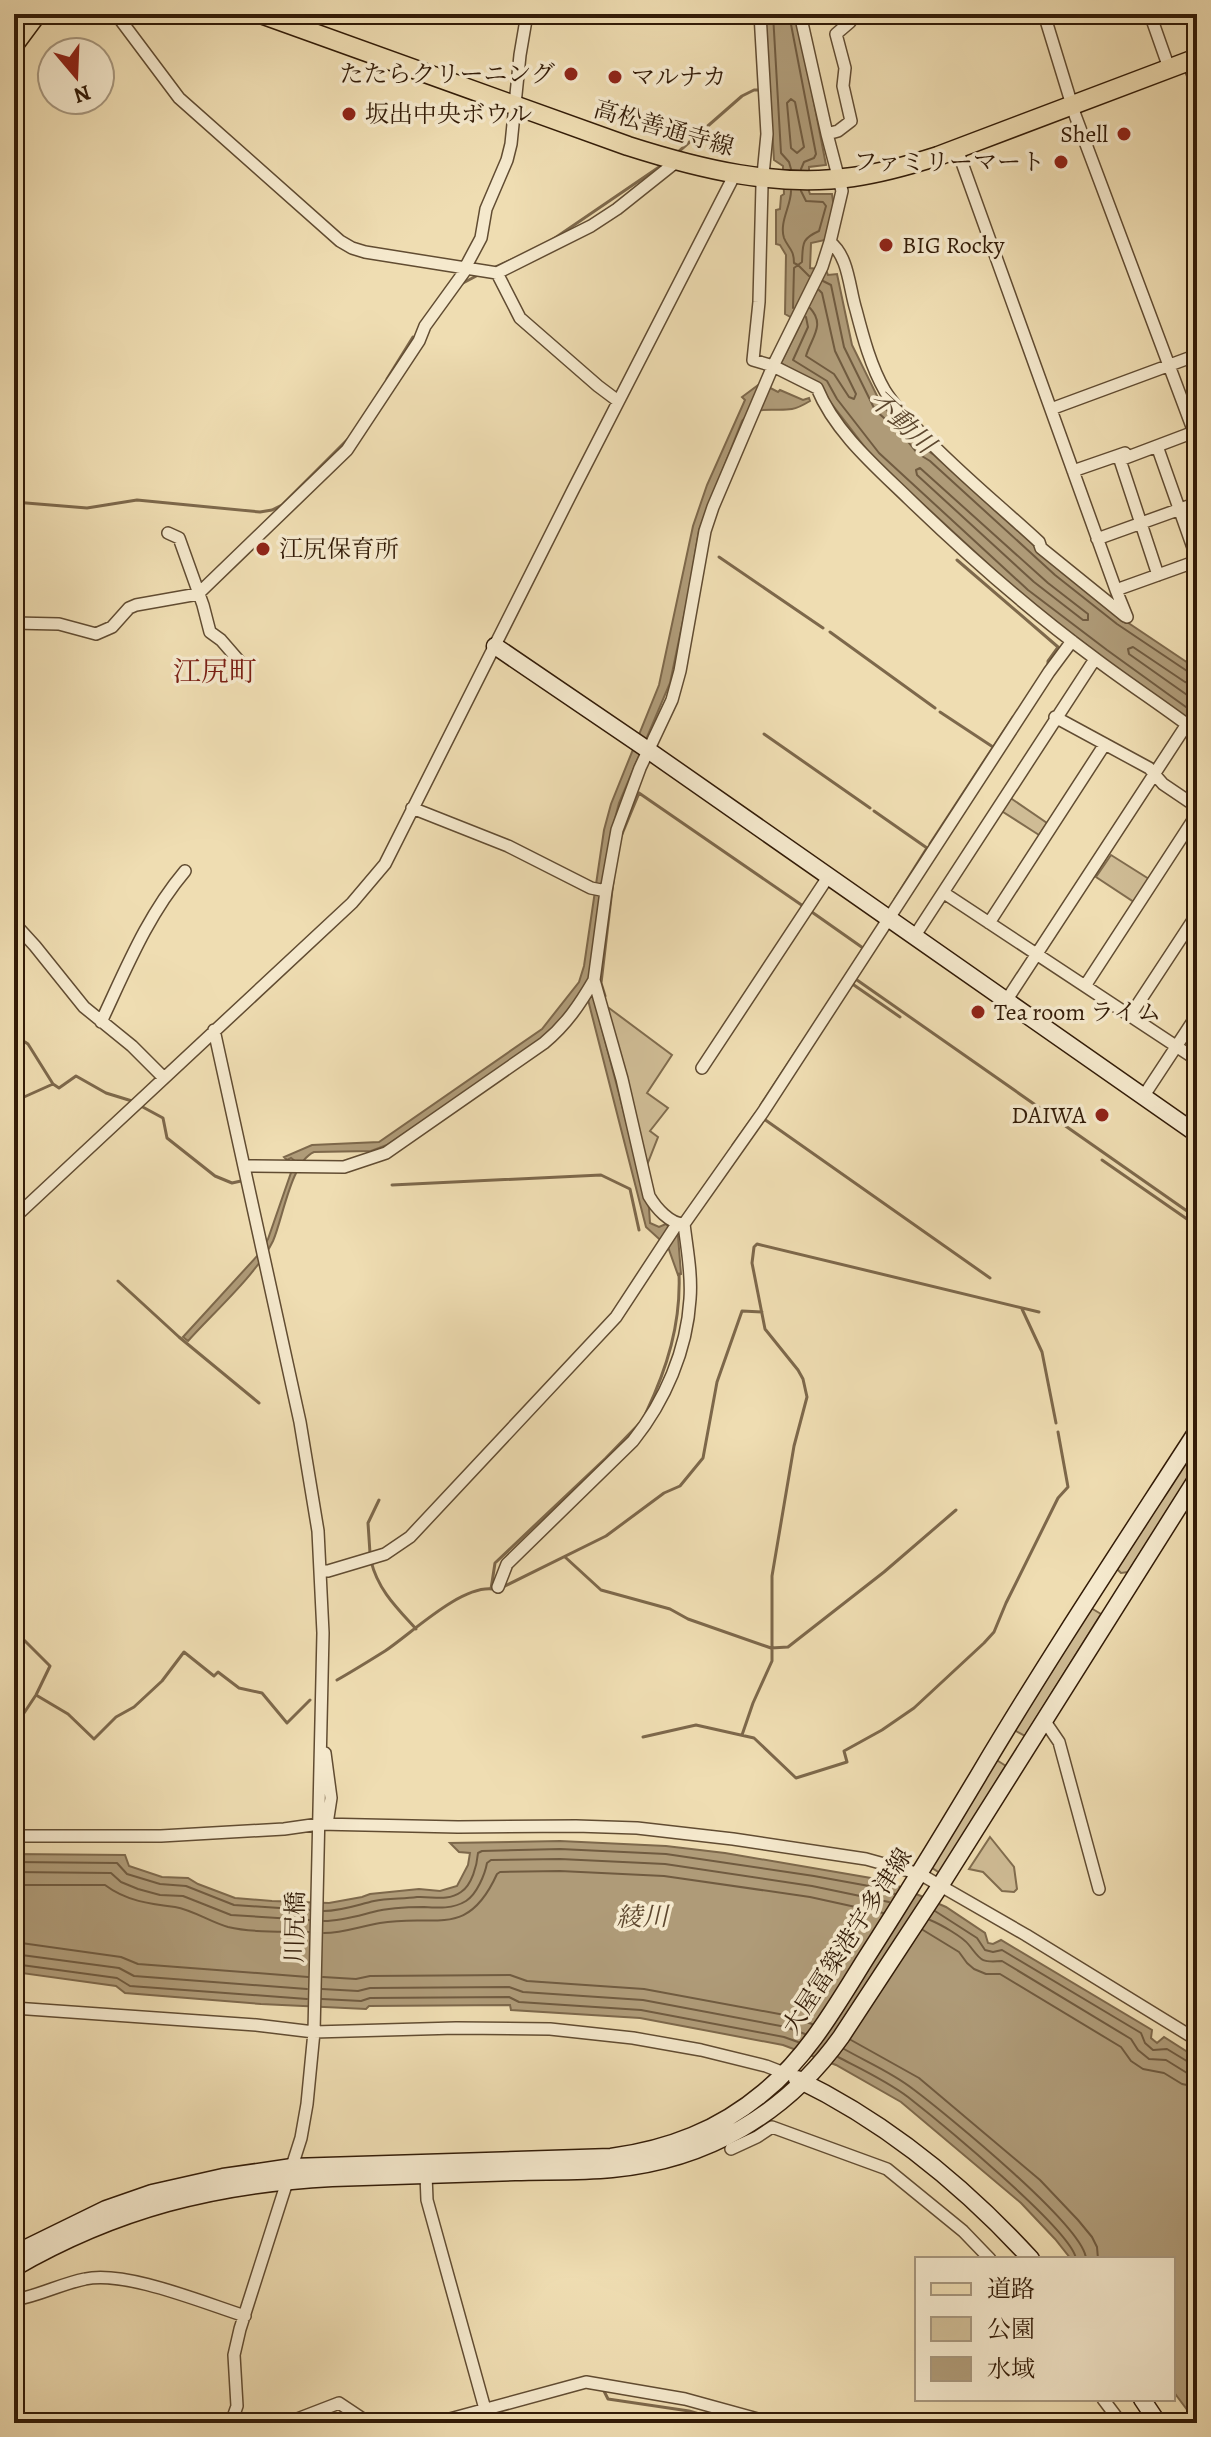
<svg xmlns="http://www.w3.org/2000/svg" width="1211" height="2437" viewBox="0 0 1211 2437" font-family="Alegreya,'Noto Serif JP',serif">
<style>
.green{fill:#cfbc95;stroke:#806c4e;stroke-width:2}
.water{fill:#af9b78;stroke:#7d684b;stroke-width:2}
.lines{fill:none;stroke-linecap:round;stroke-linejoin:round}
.shore{stroke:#705b40;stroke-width:2}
.stream{stroke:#7d684b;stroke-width:3}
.street-casing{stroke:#614c32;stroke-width:14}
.secondary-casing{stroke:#321b07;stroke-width:19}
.primary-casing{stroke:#321b07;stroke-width:21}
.street{stroke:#f5e9cd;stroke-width:11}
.secondary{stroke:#f5e9cd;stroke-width:16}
.primary{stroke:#efddb2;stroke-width:18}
.poi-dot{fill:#8f2418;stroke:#f5e9cd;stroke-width:3}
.labels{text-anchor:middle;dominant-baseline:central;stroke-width:7;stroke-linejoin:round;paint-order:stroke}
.poi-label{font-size:24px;fill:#321b07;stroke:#f5e9cd;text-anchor:start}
.street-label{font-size:24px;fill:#321b07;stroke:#f5e9cd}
.water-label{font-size:26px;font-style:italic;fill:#5e482f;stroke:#f5e9cd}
.quarter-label{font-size:28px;fill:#7a1f14;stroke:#f5e9cd}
</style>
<rect width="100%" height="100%" fill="#efddb2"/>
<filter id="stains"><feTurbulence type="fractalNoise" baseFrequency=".0025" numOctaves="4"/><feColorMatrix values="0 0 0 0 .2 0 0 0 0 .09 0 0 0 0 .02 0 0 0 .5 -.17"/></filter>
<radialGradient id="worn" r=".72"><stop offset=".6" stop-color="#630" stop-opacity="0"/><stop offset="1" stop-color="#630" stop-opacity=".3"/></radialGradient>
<path class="green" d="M1009 797 1047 823 1039 835 1000 810Z
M1111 855 1149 879 1134 902 1096 877Z
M609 1008 672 1055 647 1093 668 1108 650 1131 658 1137 647 1165 607 1010Z
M1197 1443V1466L1128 1572 1121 1573 1117 1569Z
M1091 1608 1101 1614 1025 1736 1014 1730Z
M995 1759 1006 1766 940 1873 929 1866Z
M990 1837 1014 1867 1017 1889 1014 1892 1002 1891 983 1872 969 1869Z"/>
<path class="water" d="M765 14H797L826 165 809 167V191L810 194H832L834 208 825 240 811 243 810 268 826 270 828 275 837 274 852 345 882 406 907 428 922 447 934 455 1060 569 1121 618 1197 669V725L1102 657 1023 596 874 459 831 403 821 386 781 363 801 323 785 314 786 255 780 245 776 244V210L780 209 781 196 784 194 783 166 774 160Z
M761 383 778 392 780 390 803 400 809 398 810 401C805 404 798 408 792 409 773 412 756 404 742 421L699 530 689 592 670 683 619 803 611 834 601 894 597 1010 649 1208 650 1223 659 1227 666 1224 678 1236 681 1274 678 1275 668 1247 646 1227 585 988 559 1023 532 1047 387 1145 371 1151 314 1152C291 1162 283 1218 273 1241 257 1274 213 1313 188 1341L183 1337 258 1255 268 1239 295 1161 291 1158 287 1160 284 1157 312 1145 379 1142 542 1029 579 982 584 966 604 830 611 804 659 685 693 526 707 485 745 400 742 397Z
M560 1841 666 1846 725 1853 871 1878 898 1886 946 1907 985 1933 988 1943 993 1944 1001 1940 1152 2030 1151 2038 1157 2043 1164 2037 1197 2058V2423L1173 2391V2259H1071L1055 2239 1021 2203 901 2102 836 2065 783 2045 640 2018 511 2010 510 2005 369 2006 366 2009 261 2004 125 1993 116 1986 14 1972V1854L125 1855 129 1866 162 1877 188 1878 198 1884 235 1898 272 1901 329 1903 362 1897 370 1894 419 1889 440 1891 457 1886 468 1865 470 1853 459 1852 450 1843Z"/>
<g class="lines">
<path class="shore" d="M773 14 781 153 789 162 791 169
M789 14 816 154 814 158 804 162 801 169
M791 99 795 102 804 147 797 153 791 148 787 103Z
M791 191C791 206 779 222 784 238 788 248 794 249 794 263L798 265 794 268 793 308
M801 191 806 201 823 202 826 206 819 231C801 239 803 244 802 262L798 265 809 276
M823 281 831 285 844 347 875 410 901 433 917 453 930 461 1055 575 1117 624 1190 673 1197 675
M810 308C826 325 811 338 806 356L834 374 849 397 854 399 856 394 835 351 822 293 819 290
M806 317 808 327 793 360 827 381 837 399 879 453 1028 590 1107 650 1197 715
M920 468 1048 583 1088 614V620H1083L1034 582 917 475 916 470Z
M1197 685 1185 682 1133 647 1128 649 1129 654 1197 702
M14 1862 117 1863 127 1874 160 1884 186 1886 234 1905 309 1910
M14 1872 111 1873 121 1882 138 1889 160 1895 183 1896 231 1915 309 1920
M14 1885H105C126 1901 150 1904 175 1907 193 1910 210 1922 228 1927 253 1933 283 1931 309 1932
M324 1911C341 1911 357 1905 374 1901 387 1898 403 1899 417 1897 432 1896 447 1902 461 1892 472 1885 477 1865 478 1853L482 1851 560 1849 666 1854 814 1876 869 1886 895 1894
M935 1911 977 1938 985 1950 993 1952 1002 1950 1141 2033 1145 2043 1153 2050 1167 2049 1190 2063 1197 2064
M930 1920C940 1924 963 1937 969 1945 981 1960 980 1963 1002 1961L1131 2039 1138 2050 1149 2059 1166 2060 1187 2073 1197 2074
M324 1921C341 1921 357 1916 373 1912 388 1908 409 1907 424 1907 438 1908 453 1909 466 1901 477 1894 485 1874 487 1863L491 1860 560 1859 665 1864 812 1886 889 1902
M923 1930 959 1952 967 1963 974 1969 986 1974H1000L1121 2047 1131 2061 1143 2069 1164 2073 1182 2084 1197 2087
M324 1933C343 1933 361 1926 380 1923 436 1913 467 1940 497 1874L500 1872 560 1871 664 1876 810 1897 883 1913
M14 1942 121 1957 138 1964 308 1977
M14 1954 119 1968 134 1976 307 1989
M14 1964 117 1978 130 1986 307 1999
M323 1977 356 1979 370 1976 510 1975 527 1981 644 1989 790 2016 812 2024
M322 1989 358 1991 370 1988 509 1987 523 1992 643 2000 786 2027 805 2034
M322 1999 361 2001 370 1998 509 1997 519 2002 641 2010 784 2037 798 2042
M851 2040 919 2078 1040 2180 1078 2220 1092 2237 1097 2247 1098 2259
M844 2049C867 2062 893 2073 913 2089 945 2113 1085 2227 1086 2259
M838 2057C861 2069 887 2081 908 2097 936 2119 1073 2231 1076 2259"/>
<path class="stream" d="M677 153 742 96 754 90H762
M552 240 665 163
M491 269 520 256
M463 283 480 274
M387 379 413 337
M14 502 87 508 137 500 260 512 272 510 282 505 348 439
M719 557 823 628
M957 560 1058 647 1048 661V665
M830 632 935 708
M940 712 993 747
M764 734 870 808
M874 811 927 848 895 899
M622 834 639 793 803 906
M930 844 1013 717
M809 910 863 948 862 950
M857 980 1197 1218
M851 983 900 1017
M605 996 601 983 613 881
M14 1045 25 1042 28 1044 53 1084
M14 1097H24L53 1084 59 1088 76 1076 106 1093 132 1101
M139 1105 163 1118 167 1138 215 1176 232 1183 241 1181
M761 1105 801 1044
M764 1119 990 1278
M733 1145 756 1113
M1102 1160 1197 1226
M392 1185 601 1175 630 1189 639 1230
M118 1281 179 1337 259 1403
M1022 1309 1042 1352 1056 1423
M646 1413C667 1368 681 1324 679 1274
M370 1553 368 1523 379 1500
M565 1557 601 1590 670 1609 688 1619 771 1648 788 1647 884 1572 956 1510
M371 1561C378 1590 397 1608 416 1629
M503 1587 606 1536 664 1493 680 1486 703 1458 717 1382 742 1311 762 1312
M491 1589 495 1563 606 1458 640 1423
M14 1630 50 1666 36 1695 14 1728
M337 1680C353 1671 369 1661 385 1651 412 1633 460 1586 492 1589
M36 1695 68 1714 94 1739 116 1717 134 1707 162 1681 184 1652 214 1676 218 1672 239 1688 262 1693 287 1723 310 1700
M742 1735 753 1703 772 1661V1576L794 1446 807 1397 803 1379 798 1370 765 1329 752 1263 754 1247 757 1244 1039 1312
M643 1737 696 1725 754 1738 796 1778 847 1762 844 1751 882 1730 914 1708 984 1643 994 1632 1006 1603 1058 1498 1068 1487 1058 1432
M603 2389 608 2399 689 2411 730 2423"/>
<defs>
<path id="street" d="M116 14 179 98 340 241 352 248 365 252 497 273 591 226 617 209 676 162
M760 14 767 134 762 185 759 302 753 360 773 366 817 388C835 432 875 466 909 499 968 556 1028 609 1093 657 1127 683 1163 706 1197 732
M800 14 827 134
M1044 14 1075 115 1197 440
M1150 14 1169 68
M1188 61 1197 87
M957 149 1116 590 1127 617
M830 242C849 257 849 288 856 310 863 337 871 367 885 391 895 407 908 420 921 433 958 472 1000 506 1039 542L1041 548 1125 616
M465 268 481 238 486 209 507 160 511 144 520 55 527 14
M497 273 520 318 598 386 618 401
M1051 409 1197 355
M1194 432 1157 446 1197 559
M1157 446 1120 460 1158 575
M1073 471 1125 453
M168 533 179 538 203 605 210 632 221 640 247 670
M1097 539 1197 503
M1116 590 1197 561
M14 623 59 624 96 634 112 627 129 608 136 605 198 594 347 450 419 341 425 326 467 268
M1055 717 1149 768 1163 784 1197 807
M412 808 508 846 591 888 606 891
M944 893 1197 1060
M14 923 35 946 84 1007 132 1046 164 1078
M989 923 1105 744
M914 937 1095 659
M1085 986 1197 814
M1006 1001 1187 724
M1130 1016 1197 914
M101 1022C126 969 147 916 185 871
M214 1030 300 1422 318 1531 323 1633 314 2032 307 2104 301 2138 240 2329 234 2355 237 2406 231 2423
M702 1068 828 877
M1143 1097 1197 1015
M244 1166 344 1167 386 1153 544 1043C566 1025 580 1004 594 980
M14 1218 352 903 385 864 573 490 735 174
M684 1224C670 1224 656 1208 649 1196L622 1079 594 980 606 891 617 830 640 768 672 700 680 671 705 531 713 507 773 366 822 267 830 242 842 191 827 134 838 131 851 121 843 86 845 68 836 34 850 22 852 14
M321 1571H328L385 1554 410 1537 616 1317 677 1224
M498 1587 507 1564 633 1441C665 1401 687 1350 690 1299 692 1274 687 1249 684 1224L763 1112 1049 672 1072 641
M1044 1720 1059 1742 1099 1889
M325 1753 331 1798 327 1824
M14 1836H161L284 1829 319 1824 458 1827 576 1826 637 1828 733 1839 866 1859 920 1874 1026 1935 1197 2040
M14 2008 256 2025 314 2032 456 2028 550 2029 633 2038 701 2050 766 2066 784 2073
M731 2149 757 2137 772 2127 887 2169 963 2231 990 2259
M426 2175 427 2200 485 2409
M14 2300C39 2296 60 2284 85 2279 125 2270 204 2303 245 2316
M1103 2399 1121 2423
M287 2423 339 2403 369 2423
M435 2423 586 2382 685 2399 772 2423"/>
<path id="secondary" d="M495 646 645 748 1197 1134
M797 2079C886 2122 965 2187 1031 2259
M14 2254 106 2209 152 2193 223 2177 292 2167 611 2157C669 2149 719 2130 764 2092 808 2056 836 2006 866 1958 905 1897 943 1835 980 1773 1049 1657 1124 1544 1197 1431
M14 2268C116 2209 215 2184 332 2178 393 2176 454 2174 515 2172 547 2171 580 2172 612 2169 707 2160 786 2114 841 2037L940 1886 1197 1478
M1142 2399 1158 2423"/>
<path id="primary" d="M261 14 628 146C700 169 777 188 853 177 882 173 910 165 938 156L1197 58
M14 45 37 14"/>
</defs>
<use href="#street" class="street-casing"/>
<use href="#secondary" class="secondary-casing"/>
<use href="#primary" class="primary-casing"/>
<use href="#street" class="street"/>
<use href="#secondary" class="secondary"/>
<use href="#primary" class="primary"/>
</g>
<g class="poi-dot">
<circle cx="571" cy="74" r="8"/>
<circle cx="615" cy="77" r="8"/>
<circle cx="349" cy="114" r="8"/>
<circle cx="1124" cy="134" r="8"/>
<circle cx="1061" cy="162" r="8"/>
<circle cx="886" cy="245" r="8"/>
<circle cx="263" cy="549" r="8"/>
<circle cx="978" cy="1012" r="8"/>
<circle cx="1102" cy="1115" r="8"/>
</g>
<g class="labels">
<g class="poi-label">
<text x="555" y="74" text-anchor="end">たたらクリーニング</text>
<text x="631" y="77">マルナカ</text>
<text x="365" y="114">坂出中央ボウル</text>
<text x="1108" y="134" text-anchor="end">Shell</text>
<text x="1045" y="162" text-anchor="end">ファミリーマート</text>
<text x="902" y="245">BIG Rocky</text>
<text x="279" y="549">江尻保育所</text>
<text x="994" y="1012">Tea room ライム</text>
<text x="1086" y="1115" text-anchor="end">DAIWA</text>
</g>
<g class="street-label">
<text transform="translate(664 128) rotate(16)">高松善通寺線</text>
<text transform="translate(295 1927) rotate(-89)">川尻橋</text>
<text transform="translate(847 1941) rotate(-57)">大屋冨築港宇多津線</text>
</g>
<g class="water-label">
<text transform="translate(902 422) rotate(43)">不動川</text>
<text transform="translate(642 1917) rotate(-1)">綾川</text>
</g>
<g class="quarter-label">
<text x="215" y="672">江尻町</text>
</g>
</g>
<rect width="1211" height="2437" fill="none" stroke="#efddb2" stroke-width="48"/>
<rect x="16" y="16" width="1179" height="2405" fill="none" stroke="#321b07" stroke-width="4"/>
<rect x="24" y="24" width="1163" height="2389" fill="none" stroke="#321b07" stroke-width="2"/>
<rect x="915" y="2257" width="260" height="144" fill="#f5e9cd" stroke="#a7977e" stroke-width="2"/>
<rect x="931" y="2283" width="40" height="12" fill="#efddb2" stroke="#a7977e" stroke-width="2"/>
<text x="987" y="2297" font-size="24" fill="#321b07">道路</text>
<rect x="931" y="2317" width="40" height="24" fill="#cfbc95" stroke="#a7977e" stroke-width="2"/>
<text x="987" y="2337" font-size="24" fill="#321b07">公園</text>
<rect x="931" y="2357" width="40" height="24" fill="#af9b78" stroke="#a7977e" stroke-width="2"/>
<text x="987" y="2377" font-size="24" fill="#321b07">水域</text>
<g transform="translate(76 76) rotate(161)"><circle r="38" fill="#f5e9cd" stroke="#a7977e" stroke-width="2"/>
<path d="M0-6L14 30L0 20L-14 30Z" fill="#8f2418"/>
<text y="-12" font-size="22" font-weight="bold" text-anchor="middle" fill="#321b07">N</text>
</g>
<rect width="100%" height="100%" filter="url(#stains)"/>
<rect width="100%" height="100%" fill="url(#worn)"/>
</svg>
